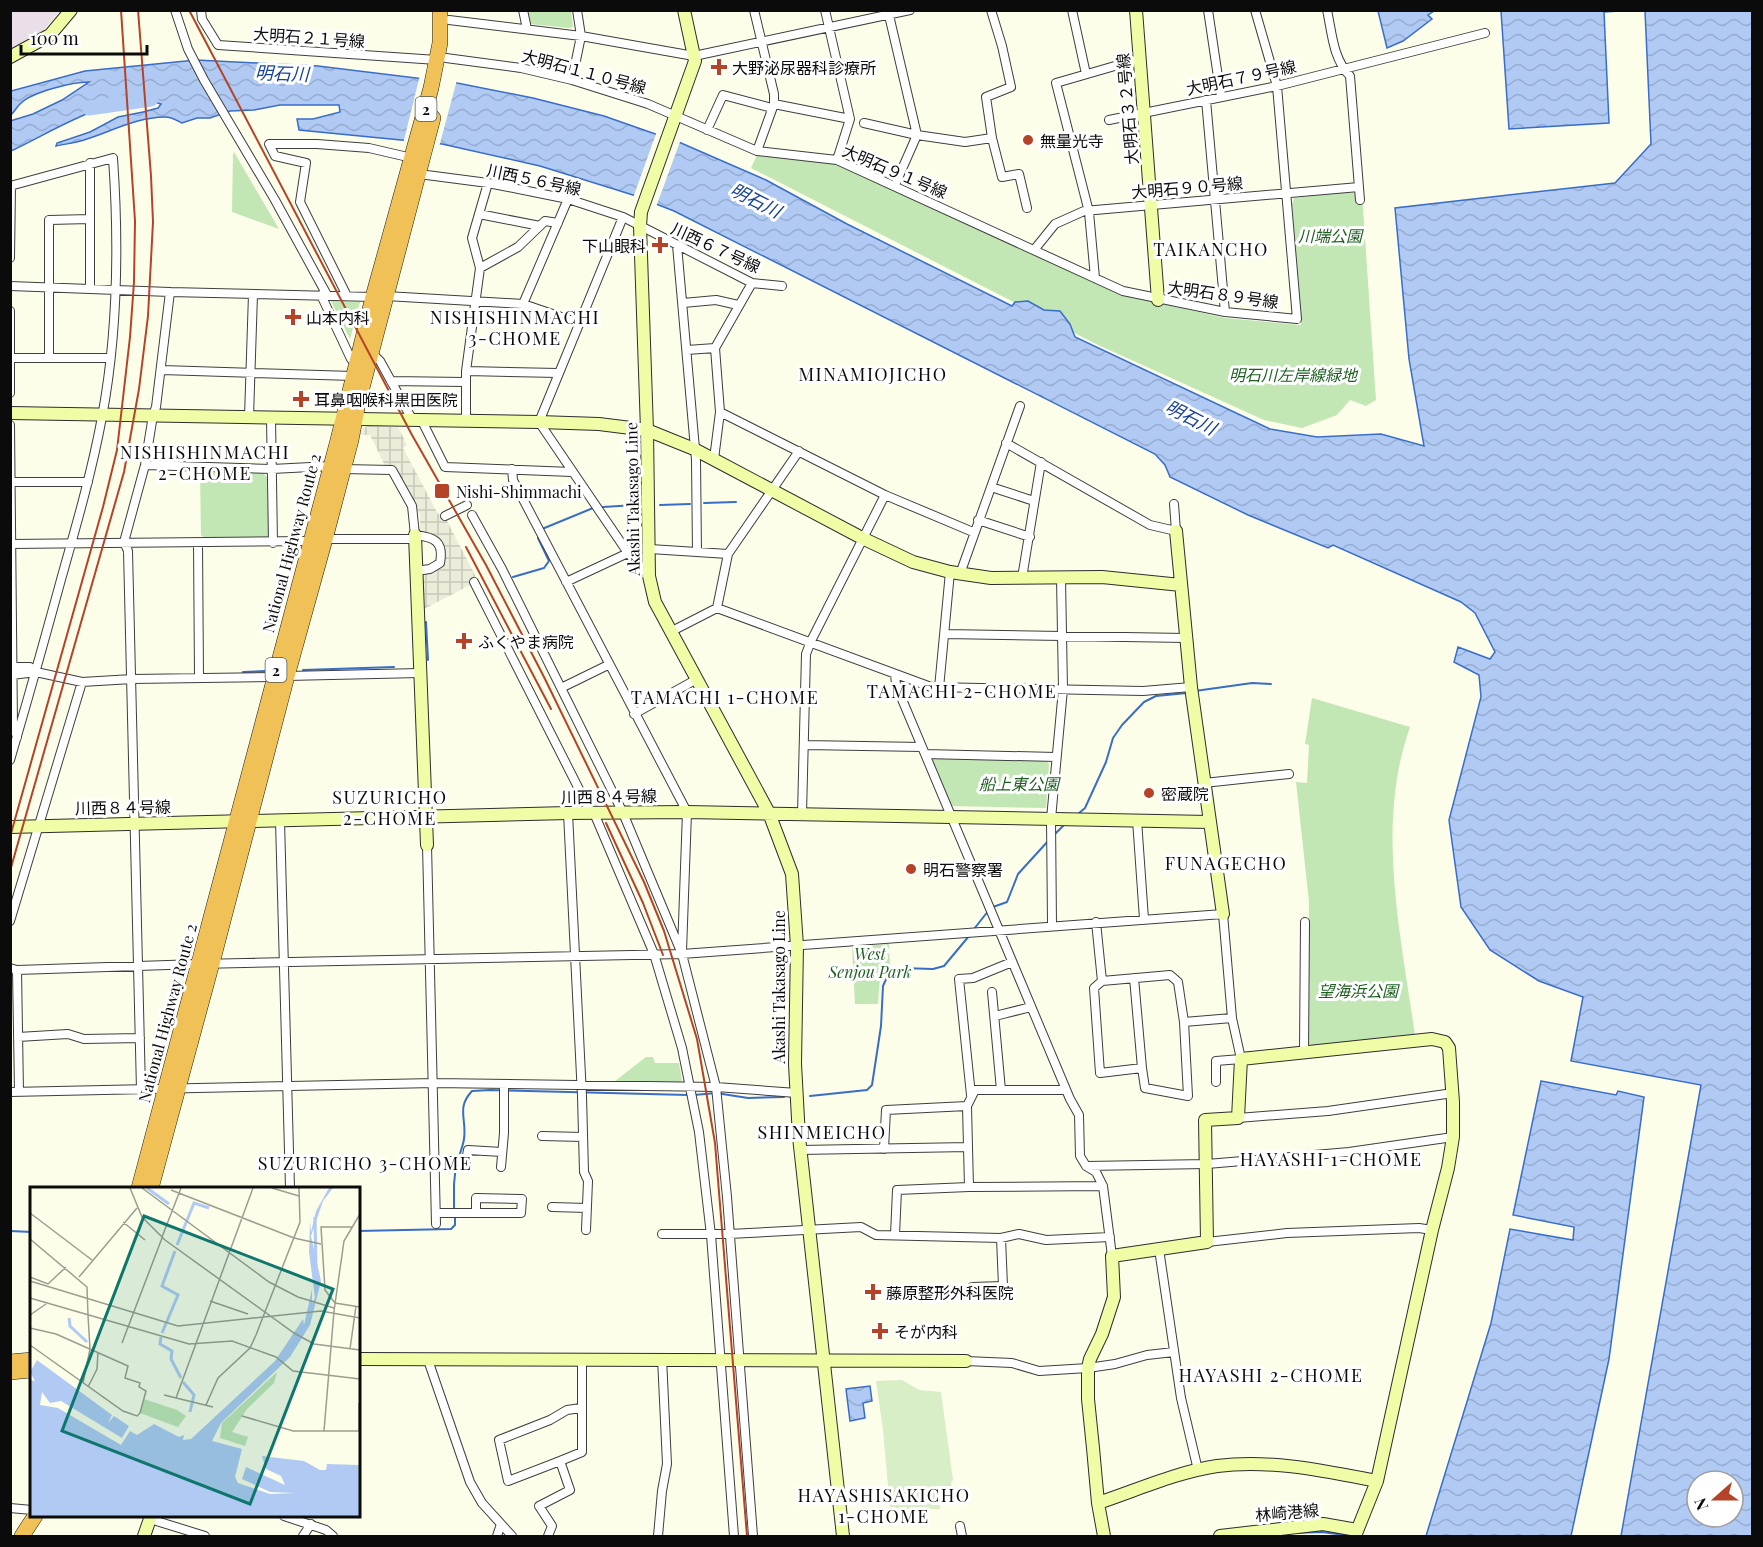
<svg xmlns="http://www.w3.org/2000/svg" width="1763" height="1547" viewBox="0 0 1763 1547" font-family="'Playfair Display','Noto Sans JP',serif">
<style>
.industrial{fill:#eadfe8}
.park{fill:#c3e6b5}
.pitch{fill:#d7eec6}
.plaza{fill:url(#plaza-grid)}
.water{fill:url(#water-waves);stroke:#396dc8;stroke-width:1.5;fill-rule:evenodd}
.pier{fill:#fdfee9}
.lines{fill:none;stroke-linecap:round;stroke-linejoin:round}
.stream{stroke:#396dc8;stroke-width:2}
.river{stroke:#b0caf4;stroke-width:15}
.street-casing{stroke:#3e3e3e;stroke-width:10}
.secondary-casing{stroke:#2d2d2d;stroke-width:14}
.highway-casing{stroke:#1c1c1c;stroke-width:16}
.street{stroke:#fff;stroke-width:8}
.secondary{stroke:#f1fca6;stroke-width:12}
.highway{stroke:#f0c156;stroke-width:15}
.rail{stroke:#b54328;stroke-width:2}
.poi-dot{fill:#b54328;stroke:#fff;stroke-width:2}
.labels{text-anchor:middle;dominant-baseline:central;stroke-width:6;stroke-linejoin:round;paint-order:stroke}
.shield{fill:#fff;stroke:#545454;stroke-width:1.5}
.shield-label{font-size:15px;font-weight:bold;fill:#0b0b0b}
.street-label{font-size:16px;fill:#0b0b0b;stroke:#fff}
.poi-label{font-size:16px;fill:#0b0b0b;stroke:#fff;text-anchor:start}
.park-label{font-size:16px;font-style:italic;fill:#1e5f20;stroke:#fff}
.water-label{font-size:18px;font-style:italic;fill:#194297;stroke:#fff}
.neighbourhood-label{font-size:18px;letter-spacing:1.5px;fill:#0b0b0b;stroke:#fff}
.inset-river{fill:none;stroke:#b0caf4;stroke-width:3}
.inset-road{fill:none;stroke:#9c9d90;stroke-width:1.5}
.view{fill:#0f766e;fill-opacity:0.15;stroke:#0f766e;stroke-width:3}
.inset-edge{fill:none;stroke:#0b0b0b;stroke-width:3}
</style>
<defs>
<pattern id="plaza-grid" width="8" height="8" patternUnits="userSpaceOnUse" patternTransform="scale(1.5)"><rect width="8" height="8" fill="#ececda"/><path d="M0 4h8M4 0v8" fill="none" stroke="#c9c9ba"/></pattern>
<pattern id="water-waves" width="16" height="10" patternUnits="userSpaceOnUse" patternTransform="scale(1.5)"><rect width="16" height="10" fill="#b0caf4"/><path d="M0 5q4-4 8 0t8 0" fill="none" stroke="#96acd0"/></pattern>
</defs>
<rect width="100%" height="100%" fill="#fdfee9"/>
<path class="industrial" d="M11 11H60L42 32 11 49Z"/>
<path class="park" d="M527 11H571L573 27 569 28 530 24Z
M234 152 279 229 232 212 233 155Z
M757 155 837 163 865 178 1158 303 1225 318 1301 325 1292 205 1294 198 1343 192 1362 194 1376 400 1366 406 1350 400 1337 415 1302 428 1264 420 1096 344 751 168Z
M331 301 360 302 350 339Z
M200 471 263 473 267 477 269 537 205 538 201 535Z
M1312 698 1410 727C1375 826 1401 934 1415 1036L1313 1047 1307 1042 1309 902 1296 782 1307 783 1309 745 1305 744Z
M936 757 1046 760 1049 764 1046 808 950 806 931 761Z
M889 944 890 966 880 977 878 1004H855L852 947Z
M646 1057H653L655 1063H679L682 1081 678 1083 615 1081Z"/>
<path class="pitch" d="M902 1380 919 1390 941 1392 953 1480 951 1482V1504L940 1503V1509H890L883 1430 876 1381Z"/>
<path class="plaza" d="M368 426 398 427 407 445 403 448 438 514 443 513 478 581 422 610V575L438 569 443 564 446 554 444 546 439 539 431 534 420 531V515L395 468H386L370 435H360L362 429Z"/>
<path class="water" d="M1378 11V10L1434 11 1428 15 1432 19 1403 41 1387 48Z
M1501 11H1619L1604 12 1609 123 1509 129Z
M1645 11H1752V1536H1621L1701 1085 1571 1061 1583 997 1539 981 1490 950 1461 907 1449 820 1481 697 1479 675 1454 662 1458 647 1490 659 1495 652 1475 613 1461 602 1333 545 1328 548 1248 515 1170 477 1165 465 1155 454 674 211 633 195 540 166 442 144 299 130 297 119H313L340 112 339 105H280L254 110 230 111 210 118H197L182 123C176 120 172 117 165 117 137 117 110 132 84 140 75 143 65 144 56 146L57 143 90 132 118 117 143 112 158 108 161 104C117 88 51 133 11 151L10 121 33 114 62 100 89 82C73 82 31 92 20 104 16 108 15 111 11 115V91L85 71 196 60 318 66 457 83 533 98 604 116 681 143 766 180 847 224 1012 306 1015 302 1028 301 1044 310 1060 311 1070 324 1075 337 1270 429 1317 437 1381 434 1424 446 1409 359 1395 208 1615 183 1651 144ZM1697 1481H1733V1517H1697Z
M1541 1081 1616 1095 1618 1091 1644 1097 1609 1359 1571 1536H1426L1491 1323 1510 1229 1573 1240 1574 1227 1513 1215Z
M870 1386 872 1401 863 1403 865 1418 850 1421 846 1389Z"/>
<path class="pier" d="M420 75 457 80 439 147 403 144Z
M657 131 681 139 656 207 633 198Z"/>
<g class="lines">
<path class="stream" d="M704 503 736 502
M660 505 690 504
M603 507 635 505
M542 529 593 508
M513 577 544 568 549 561 538 538
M426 622 428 660
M303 670 394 667
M243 672 265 671
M1195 691 1252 683 1271 684
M1078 814 1085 808 1106 762 1113 738 1122 725 1144 702 1156 696 1187 693
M1055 834 1066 823
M993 907 1007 902 1018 874 1049 840
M974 929 989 910
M694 1095 716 1093 748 1098 784 1097
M810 1096 867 1090 872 1085 881 1026 883 986 887 977 901 968 933 969 944 966 969 936
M458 1159C460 1153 463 1146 464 1139 467 1119 456 1108 472 1091L490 1090 688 1095
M454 1210V1184L456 1165
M10 1231 32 1232
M358 1231 451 1229 455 1225V1215
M1292 1533 1322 1532 1352 1536"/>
<path class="river" d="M89 108 151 99"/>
<defs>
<path id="street" d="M175 10 188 49 204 80 275 200 327 295
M201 10 202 19 218 45 437 60
M523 10 527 29
M754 10 774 94V104L757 151
M825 10 850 119 837 160
M991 10 1002 46 1011 87 986 97 992 138 1002 177 1019 174 1027 208
M1072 10 1086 74
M1208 10 1221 97
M1327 10C1332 33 1333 59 1350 76L1360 200
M888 11 917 135 895 185
M449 20 581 36 694 56 910 10
M446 58 521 68 572 80 648 104 757 151 837 160 1123 291 1225 312 1297 319 1277 86 1255 10
M572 80 581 36 577 10
M1206 100 1225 312
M774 104 850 119
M1109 120 1277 86 1485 33
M864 123 917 135 965 142 992 138
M707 130 723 95 772 108
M90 163V288
M419 174 488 183 568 199 623 217 752 283 782 286
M10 186 113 158C119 244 118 332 102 417 92 471 77 523 62 576 45 638 28 699 10 760
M479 214 540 226
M623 217 539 422 628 553 649 576
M677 245 696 460 697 552
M1034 250 1055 224 1084 211 1359 187
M10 258 11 186
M480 268 518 247 545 221 558 223
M1095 278 1089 212 1056 83 1139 59
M10 286 170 292 373 297
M321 295 351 359 357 361
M347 296 300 202 306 163 275 156 269 144H317L369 148 412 158
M386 296 523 304 579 323
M683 303 716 300 738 305
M523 304 568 199
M10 311V393
M687 350 715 348
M372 353 380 361 413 421
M10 358H110
M49 358V220L90 219
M162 370 353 376
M466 371 558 373
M391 381 465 382
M720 412 885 495 973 532
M249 417 253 294
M271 418 273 543
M422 421 445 467 572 472
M466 421V371L480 268 472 238 488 183
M10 425 13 725 17 737
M1006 443 1150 525 1176 531 1174 504
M714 459 720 412 715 348 752 283
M145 465 272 469 330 466
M343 469 392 470 412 506 415 535C435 537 444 542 440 563L430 569 416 571
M512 469 513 480 687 812 682 951
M10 482H88
M991 487 1034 501
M472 515 502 569 561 688
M445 516 467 505
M978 520 1030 537
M325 539H415
M198 543 199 677
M10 544 311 541
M650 549 728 554
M960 574 1020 406
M1022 578 1041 462
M474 582 587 805 588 813
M566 582 628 553
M717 608 728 554 799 451
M672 631 717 608 931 687 1143 691 1191 687
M945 634 1186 638
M608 665 561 688 623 813 682 954 716 1087 797 1093
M10 667H30L36 672 82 682 132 679 274 677
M895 674 896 685 1070 1099 1079 1115 1080 1156 1086 1166 1096 1172 1103 1186 1112 1256
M12 675 36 672
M287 676 420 673
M939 688 950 572
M634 714 697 679
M805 745 922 747
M925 754 1056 757
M1204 783 1289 774
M568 813 582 1096 584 1172 588 1181 586 1230
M594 813 654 954 682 1048 699 1132 711 1235 734 1536
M802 814 806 654 811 641 885 495
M1137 820 1144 919
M280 821 290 1188
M427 845 436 1224
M10 921 82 682
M1096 922 1102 981 1094 988 1100 1073 1142 1068 1145 1088 1188 1096 1184 1022 1232 1018
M1052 925 1051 819 1063 689 1061 578
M10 968 17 970 198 964 682 954 1223 914 1232 1018 1241 1059 1216 1061V1082
M17 970 19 1092
M1134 978 1142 1068
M1102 981 1170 975 1178 982 1184 1022
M992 992 1001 1090
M995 1016 1031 1007
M18 1037 68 1034 84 1039 140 1038
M1304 1052 1305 922
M141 1090 128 551 124 542 145 465 153 415 156 407 170 292
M10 1092 434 1083 716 1087 727 1197 753 1536
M971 1095 959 979 973 978 1012 962
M1238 1118 1328 1111 1453 1093
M542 1136 583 1137
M968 1147 967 1106 975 1090H1066
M884 1149 886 1110 967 1106
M800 1150 968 1147 969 1187 1103 1186
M435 1161H452L465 1165 468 1150 502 1152
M1086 1166 1207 1164 1349 1152 1453 1137
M501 1167 504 1133V1084
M552 1207 587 1208
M436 1213H521L522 1199 476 1198V1213
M662 1234H729L861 1227 876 1235 1001 1238 1019 1234 1046 1240 1110 1237
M895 1235 897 1190 969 1187
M1207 1242 1287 1233 1419 1228 1432 1230
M1159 1249 1181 1398 1198 1470
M972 1287 1003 1286 1001 1238
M428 1360 470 1482 482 1503 512 1536
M966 1361 1012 1363 1039 1371 1088 1368 1115 1364 1147 1355 1174 1352
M560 1461 508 1481 499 1440 550 1420 567 1410 581 1408
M10 1508 32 1510
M284 1516 326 1530 333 1536
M150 1519 205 1536
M960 1526 962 1536
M303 1536 311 1524
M497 1536 501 1524
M548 1536 552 1526 539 1506 570 1490 560 1461 582 1452V1358
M658 1536 662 1491 667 1464 662 1358"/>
<path id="secondary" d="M684 10 695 61 641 212 640 226 647 430 649 576 655 602 661 613 769 813 792 874 797 946 795 1064 799 1137 843 1536
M1136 10 1158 300
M10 57 50 35 71 10
M10 413 539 422 599 424 647 430 694 449 862 538 913 562 950 572 991 578 1102 577 1181 585
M1176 531 1191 687 1223 914
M415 535 427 845
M10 827 568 813 687 812 1209 822
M358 1359 966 1361
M1098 1503C1137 1490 1177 1472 1217 1466 1271 1459 1325 1471 1377 1481
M144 1536 151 1516
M1104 1536 1098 1503 1093 1448 1088 1399V1368L1090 1359 1102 1334 1114 1297 1112 1256 1207 1242 1205 1120 1238 1118 1241 1059 1432 1039 1445 1042 1449 1048 1453 1102V1137L1448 1168 1432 1230 1377 1481 1355 1536
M1220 1536 1323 1524 1357 1530"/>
<path id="highway" d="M139 1188 338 440 373 297 431 88 440 43V10
M151 1188 212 963 287 676 325 539 351 440 358 403 433 118
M10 1362 32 1360
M10 1372 32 1370
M22 1536 35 1516"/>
</defs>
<use href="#street" class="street-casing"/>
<use href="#secondary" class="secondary-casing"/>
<use href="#highway" class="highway-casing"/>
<use href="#street" class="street"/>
<use href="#secondary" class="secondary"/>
<use href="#highway" class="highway"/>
<path class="rail" d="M189 10 412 435 486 565 544 677 644 882 664 931 697 1039 715 1143 747 1536
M466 547 551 709
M606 823 643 903 663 955
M10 837 103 507 117 450 130 337 134 282 135 221 121 10
M10 871 124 472 139 389 148 316 153 222 151 176 138 10"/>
</g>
<g class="poi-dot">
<path d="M716 58h6v6h6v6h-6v6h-6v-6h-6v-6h6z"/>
<circle cx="1028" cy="140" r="6"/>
<path d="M657 236h6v6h6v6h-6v6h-6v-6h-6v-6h6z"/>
<path d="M290 308h6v6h6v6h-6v6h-6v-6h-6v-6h6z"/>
<path d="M298 390h6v6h6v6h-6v6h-6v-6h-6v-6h6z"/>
<rect x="434" y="483" width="16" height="16" rx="3"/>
<path d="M461 632h6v6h6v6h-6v6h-6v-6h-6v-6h6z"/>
<circle cx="1149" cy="793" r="6"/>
<circle cx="911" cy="869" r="6"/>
<path d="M870 1283h6v6h6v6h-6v6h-6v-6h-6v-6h6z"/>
<path d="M877 1322h6v6h6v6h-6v6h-6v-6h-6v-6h6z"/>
</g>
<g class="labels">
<g class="shield">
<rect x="415.5" y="97" width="21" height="24" rx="4.5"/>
<rect x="265.5" y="658" width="21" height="24" rx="4.5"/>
</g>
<g class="shield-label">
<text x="426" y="109">2</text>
<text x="276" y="670">2</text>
</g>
<g class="street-label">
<text transform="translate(309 37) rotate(4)">大明石２１号線</text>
<text transform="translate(584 71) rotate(15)">大明石１１０号線</text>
<text transform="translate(1241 77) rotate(-12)">大明石７９号線</text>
<text transform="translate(1127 109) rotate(-95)">大明石３２号線</text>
<text transform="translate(895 171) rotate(23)">大明石９１号線</text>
<text transform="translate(534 179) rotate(12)">川西５６号線</text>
<text transform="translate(1187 187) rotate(-5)">大明石９０号線</text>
<text transform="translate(716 247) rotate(25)">川西６７号線</text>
<text transform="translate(1223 294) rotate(8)">大明石８９号線</text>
<text transform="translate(632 499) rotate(-91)">Akashi Takasago Line</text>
<text transform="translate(291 543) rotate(-75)">National Highway Route 2</text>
<text transform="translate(609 796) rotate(-1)">川西８４号線</text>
<text transform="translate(123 807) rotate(-1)">川西８４号線</text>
<text transform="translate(778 987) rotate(-90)">Akashi Takasago Line</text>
<text transform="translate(167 1013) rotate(-75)">National Highway Route 2</text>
<text transform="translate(1287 1512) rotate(-5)">林崎港線</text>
</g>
<g class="poi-label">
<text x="732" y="67">大野泌尿器科診療所</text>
<text x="1040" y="140">無量光寺</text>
<text x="646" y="245" text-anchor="end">下山眼科</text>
<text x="306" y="317">山本内科</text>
<text x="314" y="399">耳鼻咽喉科黒田医院</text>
<text x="456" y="491">Nishi-Shimmachi</text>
<text x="478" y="641">ふくやま病院</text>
<text x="1161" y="793">密蔵院</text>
<text x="923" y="869">明石警察署</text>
<text x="886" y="1292">藤原整形外科医院</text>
<text x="894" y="1331">そが内科</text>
</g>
<g class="park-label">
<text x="1330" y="235">川端公園</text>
<text x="1293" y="374">明石川左岸線緑地</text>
<text x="1019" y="783">船上東公園</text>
<text x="870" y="953">West<tspan x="870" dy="18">Senjou Park</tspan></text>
<text x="1358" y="990">望海浜公園</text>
</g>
<g class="water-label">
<text transform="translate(282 73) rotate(2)">明石川</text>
<text transform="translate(756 200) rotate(27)">明石川</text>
<text transform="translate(1191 417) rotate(27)">明石川</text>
</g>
<g class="neighbourhood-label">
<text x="1211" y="249">TAIKANCHO</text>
<text x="515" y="317">NISHISHINMACHI<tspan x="515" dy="21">3-CHOME</tspan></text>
<text x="873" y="374">MINAMIOJICHO</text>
<text x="205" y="452">NISHISHINMACHI<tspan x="205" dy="21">2-CHOME</tspan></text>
<text x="962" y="691">TAMACHI 2-CHOME</text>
<text x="725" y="697">TAMACHI 1-CHOME</text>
<text x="390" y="797">SUZURICHO<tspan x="390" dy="21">2-CHOME</tspan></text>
<text x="1226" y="863">FUNAGECHO</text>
<text x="822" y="1132">SHINMEICHO</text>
<text x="1331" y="1159">HAYASHI 1-CHOME</text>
<text x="365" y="1163">SUZURICHO 3-CHOME</text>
<text x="1271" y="1375">HAYASHI 2-CHOME</text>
<text x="884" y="1495">HAYASHISAKICHO<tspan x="884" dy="21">1-CHOME</tspan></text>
</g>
</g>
<g transform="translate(30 1187)">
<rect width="330" height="330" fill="#fdfee9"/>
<path d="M247 185 244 196 217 222 202 245 218 250 215 259 190 251 192 236ZM114 212 147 223 156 229 148 240 110 226Z" fill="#c3e6b5"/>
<path d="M299 1H303L293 14 281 49 291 94 280 138 260 170 191 236 182 254 212 262 205 290 208 296 240 307 265 306 240 305 212 292 216 280 255 298 251 289 236 282 232 269 274 274 290 283H296L297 277 329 278 330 329H0V193L5 194 0 185 7 173 82 228 78 236 84 229 99 239 92 251 31 214 20 216 12 205 10 218 28 221 91 258 100 244 107 248 124 237 149 250 154 248 153 253 161 252 245 174 273 132 274 138 282 102V116L285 111 279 65 280 34 281 45 286 24Z" fill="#b0caf4"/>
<path class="inset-river" d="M117 1 139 17M285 30 286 85M147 58 164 16 179 21M39 131 40 139 57 155M132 146 148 108 132 99 145 64M131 150 130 157 142 164 141 172 151 191M153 195 164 208 160 225"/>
<path class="inset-road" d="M100 1 112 30 135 53 264 146 284 157 330 163M112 1 239 95 268 110 304 121M242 1 269 9M141 3 264 51 291 57M0 26 62 73M93 35 115 53M323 40H291L295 103 305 116 330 120M132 50 151 1M0 52 57 100 58 128M0 90 18 97 36 80M49 90 107 21M0 94 148 139 291 124 330 131M0 111 159 157 202 154 246 170 263 184 330 192M180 114 218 127M0 128 16 117M58 128 60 162M0 141 26 147 98 179 95 191 110 196 109 200 116 204 110 226M92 156 132 51M0 158 93 224 107 229 110 226M320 162 326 119M53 196 60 162M58 200 67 182 68 165M134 208 183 220M146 211 223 1M176 218 188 191 220 161 226 148 270 35 269 1M212 229 263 244H330M294 244 304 124 314 54 330 27M329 244V216"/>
<path class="view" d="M114 29 303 102 220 317 32 244Z"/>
<rect width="330" height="330" class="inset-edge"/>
</g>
<rect width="1763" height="1547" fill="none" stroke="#0b0b0b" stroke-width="24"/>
<g transform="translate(1715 1499) rotate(249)"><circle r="28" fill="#ffffff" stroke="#9d9d9d" stroke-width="1.5"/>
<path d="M0-4.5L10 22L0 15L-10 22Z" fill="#b54328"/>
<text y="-9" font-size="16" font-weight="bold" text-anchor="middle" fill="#0b0b0b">N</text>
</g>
<path d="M21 45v9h126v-9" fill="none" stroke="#0b0b0b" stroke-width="3"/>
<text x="30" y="45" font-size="18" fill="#0b0b0b" stroke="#ffffff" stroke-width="4.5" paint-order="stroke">100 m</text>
</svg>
